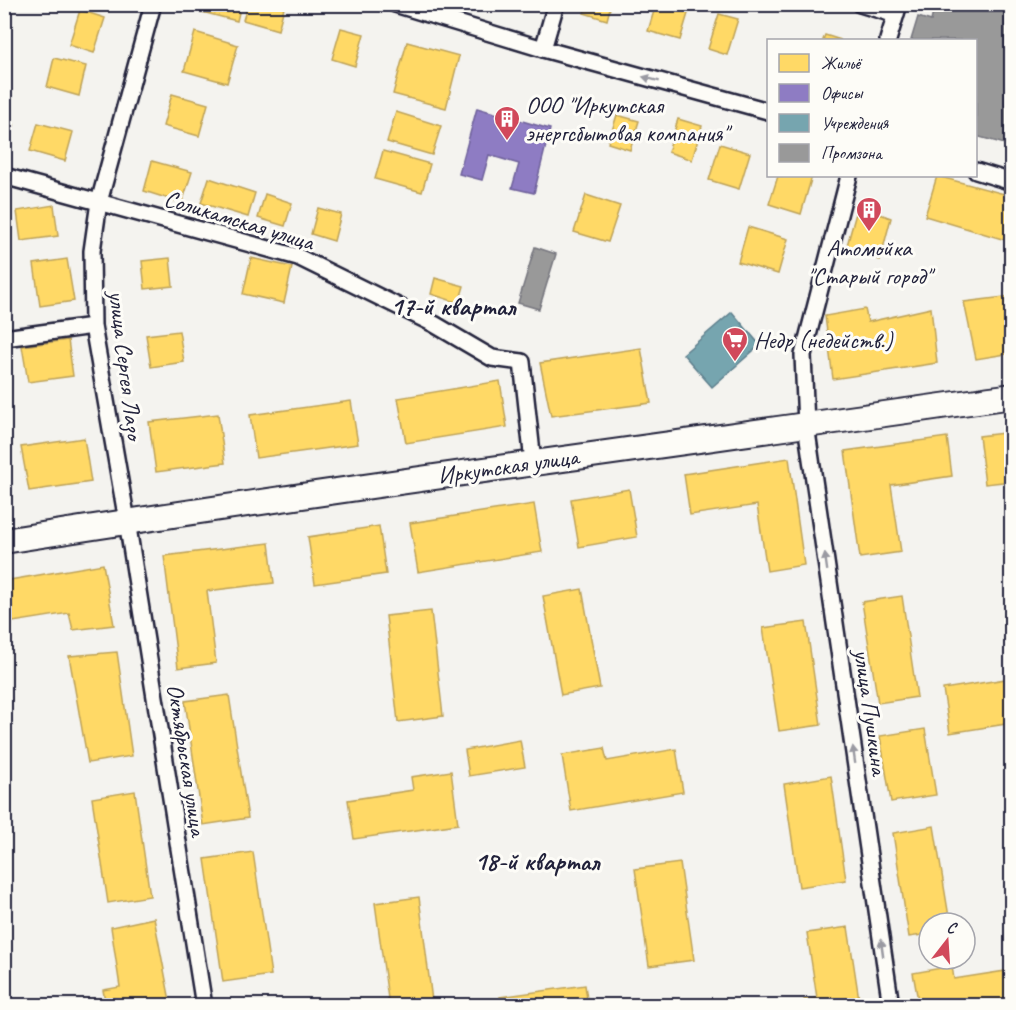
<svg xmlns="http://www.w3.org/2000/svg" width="1016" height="1010" viewBox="0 0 1016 1010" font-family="Caveat,sans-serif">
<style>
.homes{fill:#ffd966;stroke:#bda259;stroke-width:1.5}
.offices{fill:#8e7cc3;stroke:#6e619a;stroke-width:1.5}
.public{fill:#76a5af;stroke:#5d7e8c;stroke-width:1.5}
.industry{fill:#999;stroke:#75757d;stroke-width:1.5}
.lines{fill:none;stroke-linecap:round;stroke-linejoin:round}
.street-casing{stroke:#22223b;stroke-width:20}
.primary-casing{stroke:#22223b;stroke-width:28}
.street{stroke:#fdfcf7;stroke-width:15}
.primary{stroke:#fdfcf7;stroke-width:24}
.oneway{fill:#9a9aa2}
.labels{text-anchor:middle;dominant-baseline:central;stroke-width:6;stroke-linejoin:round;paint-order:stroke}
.poi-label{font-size:24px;fill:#22223b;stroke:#fdfcf7;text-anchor:start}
.street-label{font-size:24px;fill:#22223b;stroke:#fdfcf7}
.neighbourhood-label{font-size:26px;font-weight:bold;fill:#22223b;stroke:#fdfcf7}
</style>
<rect width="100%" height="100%" fill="#f4f3ef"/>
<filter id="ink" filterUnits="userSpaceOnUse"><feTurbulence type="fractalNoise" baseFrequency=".0167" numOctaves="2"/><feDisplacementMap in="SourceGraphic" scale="12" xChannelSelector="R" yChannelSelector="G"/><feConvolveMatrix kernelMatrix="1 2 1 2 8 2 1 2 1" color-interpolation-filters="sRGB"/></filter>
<g filter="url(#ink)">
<path class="homes" d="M200 4H241L237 21 198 11Z
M248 4H285L278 30 243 20Z
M587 4H611L607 20 584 13Z
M656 4H683L690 7 680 40 648 31Z
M80 10 105 18 94 53 69 45Z
M719 14 738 19 727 55 708 49Z
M341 28 364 34 355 66 332 59Z
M195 32 238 45 227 83 184 71Z
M825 35 841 40H823Z
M407 42 459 56 446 108 393 94Z
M54 58 86 66 79 96 47 87Z
M172 94 208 104 199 136 163 126Z
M396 112 441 126 432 155 387 142Z
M617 115 639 121 630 150 608 143Z
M678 119 702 126 692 160 668 152Z
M4 122 14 125 6 148H4Z
M38 123 73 132 65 161 30 151Z
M720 144 750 153 739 189 709 180Z
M383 151 430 164 422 192 375 179Z
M152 161 192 172 182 203 144 191Z
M778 176H812L801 214 769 204Z
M937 176 1012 196V242L925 216Z
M209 178 255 193 248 217 201 203Z
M265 194 292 203 285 226 258 218Z
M586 195 620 206 608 242 574 232Z
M54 205 58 236 21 241 17 211Z
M858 206 891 218 880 260 846 249Z
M318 208 341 214 334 241 311 234Z
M748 227 788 239 778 274 738 262Z
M170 258 173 286 145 289 142 261Z
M251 258 292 267 284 303 243 294Z
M67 259 74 301 40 306 34 264Z
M435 278 464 286 459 303 431 294Z
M1012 296V353L976 359 964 302Z
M931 308 937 363 833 379 825 316 865 309 868 322Z
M179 331 184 362 151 367 146 335Z
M68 340 73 376 28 382 22 346Z
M641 348 651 403 551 416 540 363Z
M500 381 507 427 406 443 398 398Z
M351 401 358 444 256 458 250 415Z
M218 414 225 463 156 472 149 422Z
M1012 432V481L985 484 979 436Z
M947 437 952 476 891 485 901 552 860 558 845 451Z
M84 438 91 482 29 491 21 447Z
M789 458 804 565 767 571 757 505 690 515 684 474Z
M629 489 637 537 579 547 571 499Z
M534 504 542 552 418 572 410 523Z
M379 526 386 574 315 584 308 537Z
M269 543 274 583 207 591 216 663 178 668 164 556Z
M103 564 114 625 73 630 69 613 7 623 4 610V581Z
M582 589 600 688 561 695 543 596Z
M902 596 917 697 878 703 862 602Z
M431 611 443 716 398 722 386 616Z
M806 622 821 725 779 731 763 628Z
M117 652 132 756 88 763 69 656Z
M1012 678V723L950 733 943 689Z
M229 695 248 818 203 825 185 701Z
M925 729 936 795 891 802 880 736Z
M520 740 525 767 469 776 465 750Z
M604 748 607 761 676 749 683 792 571 811 562 755Z
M451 771 458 824 354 839 348 800 413 790 411 777Z
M831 776 846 880 799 887 784 784Z
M135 791 150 896 108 903 92 798Z
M934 826 950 923H929V934L909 937 893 833Z
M253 852 271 975 223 982 205 859Z
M680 863 694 960 649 966 635 869Z
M419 897 432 1001 402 1006H389L375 903Z
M154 918 171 1006H106L103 990 120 987 111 927Z
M848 927 860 1006H804V1000L817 998 807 933Z
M952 966 954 979 1012 970V1006H919L913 973Z
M585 985 588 1006H501L500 997Z"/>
<path class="offices" d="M477 108 550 129 534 193 512 188 519 164 489 155 482 180 459 174Z"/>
<path class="public" d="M732 312 760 345 712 387 683 354Z"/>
<path class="industry" d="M935 4H1012V146L976 136V40H911L918 17 931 21Z
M535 247 556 254 539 309 518 303Z"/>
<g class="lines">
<defs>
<path id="street" d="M153 4 99 202 92 251 93 326 127 521 204 1006
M395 4 543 49 768 111
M860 4 896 15
M888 40 899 4
M543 49 556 4
M976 171 1012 182
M4 176 298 257 434 324 492 358 522 362 533 462
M849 176 803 355 806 425 891 1006
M4 338 93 326"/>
<path id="primary" d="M4 541C340 488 676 444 1012 396"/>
</defs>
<use href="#street" class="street-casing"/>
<use href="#primary" class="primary-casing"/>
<use href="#street" class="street"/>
<use href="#primary" class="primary"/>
</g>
<defs><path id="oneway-solid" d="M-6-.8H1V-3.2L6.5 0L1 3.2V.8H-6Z" transform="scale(1.5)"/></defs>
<g class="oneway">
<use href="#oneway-solid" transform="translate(651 79) rotate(-165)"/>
<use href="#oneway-solid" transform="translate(826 562) rotate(-98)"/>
<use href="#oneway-solid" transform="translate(854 755) rotate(-98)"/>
<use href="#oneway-solid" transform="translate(882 948) rotate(-98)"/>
</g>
</g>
<defs>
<symbol id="building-pin" viewBox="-11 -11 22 30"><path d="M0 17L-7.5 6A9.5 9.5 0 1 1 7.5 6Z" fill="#d1495b" stroke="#fdfcf7"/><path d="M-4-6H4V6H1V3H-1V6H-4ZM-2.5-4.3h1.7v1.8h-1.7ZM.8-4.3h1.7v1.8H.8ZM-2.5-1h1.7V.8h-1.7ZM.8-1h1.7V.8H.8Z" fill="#fff"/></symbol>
<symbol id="supermarket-pin" viewBox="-11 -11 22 30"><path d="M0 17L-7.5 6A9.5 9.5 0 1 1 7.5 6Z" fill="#d1495b" stroke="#fdfcf7"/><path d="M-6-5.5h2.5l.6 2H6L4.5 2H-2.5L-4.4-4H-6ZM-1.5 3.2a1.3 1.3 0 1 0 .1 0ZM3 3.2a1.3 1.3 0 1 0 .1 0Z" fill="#fff"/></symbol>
</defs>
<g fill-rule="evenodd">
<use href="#building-pin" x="492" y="104" width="30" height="40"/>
<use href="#building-pin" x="854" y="195" width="30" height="40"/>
<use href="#supermarket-pin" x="720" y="325" width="30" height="40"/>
</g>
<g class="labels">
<g class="poi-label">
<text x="526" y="105">ООО "Иркутская<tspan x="526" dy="28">энергсбытовая компания"</tspan></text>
<text x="869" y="248" text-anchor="middle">Атомойка<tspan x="869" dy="28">"Старый город"</tspan></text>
<text x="754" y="340">Недр (недейств.)</text>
</g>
<g class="street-label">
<text transform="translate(239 220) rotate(17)">Соликамская улица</text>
<text transform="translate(126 365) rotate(83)">улица Сергея Лазо</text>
<text transform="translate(508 466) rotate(-8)">Иркутская улица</text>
<text transform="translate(871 712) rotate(82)">улица Пушкина</text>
<text transform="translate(187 760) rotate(81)">Октябрьская улица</text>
</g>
<g class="neighbourhood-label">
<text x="453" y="306">17-й квартал</text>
<text x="537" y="861">18-й квартал</text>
</g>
</g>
<rect width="1016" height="1010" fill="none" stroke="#fdfcf7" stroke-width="24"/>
<rect x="12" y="12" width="992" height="986" fill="none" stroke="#22223b" stroke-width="2" filter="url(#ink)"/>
<rect x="767" y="39" width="210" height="138" fill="#fdfcf7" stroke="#a5a5ac" stroke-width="1.5"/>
<rect x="779" y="54" width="30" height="18" fill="#ffd966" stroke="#a5a5ac" stroke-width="1.5"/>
<text x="821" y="69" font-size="18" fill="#22223b">Жильё</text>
<rect x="779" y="84" width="30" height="18" fill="#8e7cc3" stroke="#a5a5ac" stroke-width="1.5"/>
<text x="821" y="99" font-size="18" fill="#22223b">Офисы</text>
<rect x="779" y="114" width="30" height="18" fill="#76a5af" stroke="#a5a5ac" stroke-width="1.5"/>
<text x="821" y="129" font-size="18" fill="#22223b">Учреждения</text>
<rect x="779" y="144" width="30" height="18" fill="#999999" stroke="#a5a5ac" stroke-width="1.5"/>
<text x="821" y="159" font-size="18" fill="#22223b">Промзона</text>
<g transform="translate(947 941) rotate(17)"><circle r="28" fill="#fdfcf7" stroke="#a5a5ac" stroke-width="1.5"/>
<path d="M0-4.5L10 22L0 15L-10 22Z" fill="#d1495b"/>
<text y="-9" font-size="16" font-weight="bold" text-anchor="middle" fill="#22223b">С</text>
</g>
</svg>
